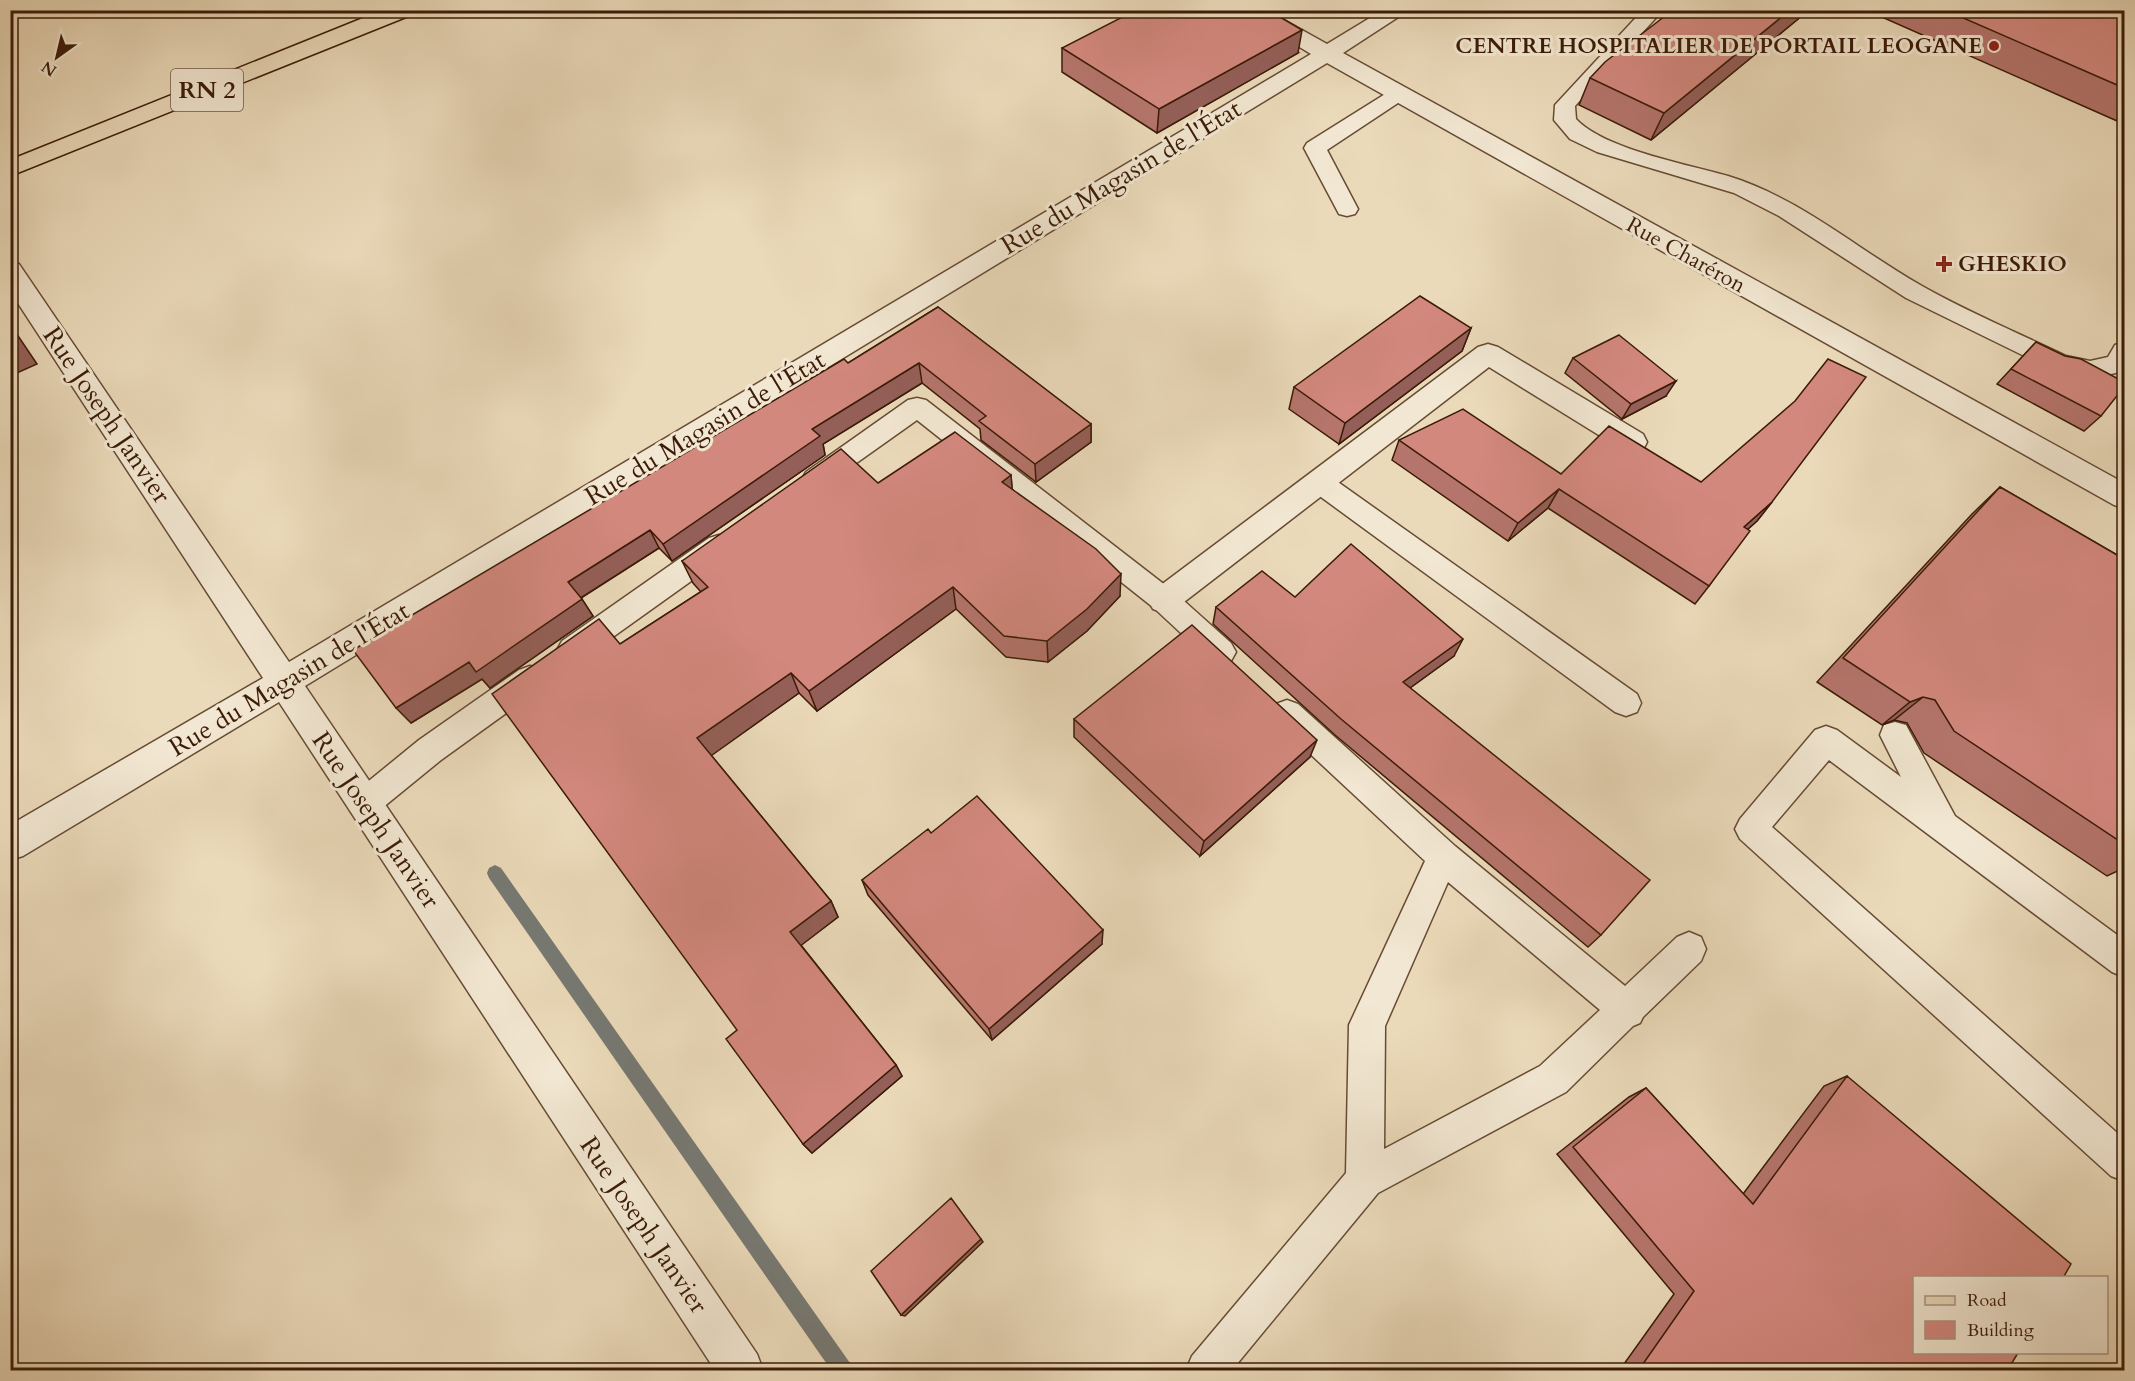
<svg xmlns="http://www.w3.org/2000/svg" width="2135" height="1381" viewBox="0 0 2135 1381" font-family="Cardo,serif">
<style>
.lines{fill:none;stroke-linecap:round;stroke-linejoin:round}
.stream{fill:#767973;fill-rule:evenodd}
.service-casing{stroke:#674b34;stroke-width:3}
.minor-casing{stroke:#674b34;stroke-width:3}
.primary-casing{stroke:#3b1b07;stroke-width:3}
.service{fill:#f2e7d2;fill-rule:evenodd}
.minor{fill:#f2e7d2;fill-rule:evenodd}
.primary{fill:#ebdaba;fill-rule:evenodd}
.wall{fill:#b5756c;stroke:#3b1b07;stroke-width:1.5}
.shaded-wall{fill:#945f58;stroke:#3b1b07;stroke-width:1.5}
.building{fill:#d3887e;stroke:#3b1b07;stroke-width:1.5}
.poi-dot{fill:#8f2418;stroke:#f2e7d2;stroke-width:2}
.labels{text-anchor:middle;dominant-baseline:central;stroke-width:6;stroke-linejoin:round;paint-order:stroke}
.far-poi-label{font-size:22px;font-weight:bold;fill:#3b1b07;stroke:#f2e7d2;text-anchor:end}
.far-street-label{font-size:22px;fill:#3b1b07;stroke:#f2e7d2}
.shield{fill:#f2e7d2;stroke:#725844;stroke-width:1.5}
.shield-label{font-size:24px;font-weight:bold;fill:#3b1b07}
.street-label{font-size:26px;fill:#3b1b07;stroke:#f2e7d2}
</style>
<rect width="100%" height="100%" fill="#ebdaba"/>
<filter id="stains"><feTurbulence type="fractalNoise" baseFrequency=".00333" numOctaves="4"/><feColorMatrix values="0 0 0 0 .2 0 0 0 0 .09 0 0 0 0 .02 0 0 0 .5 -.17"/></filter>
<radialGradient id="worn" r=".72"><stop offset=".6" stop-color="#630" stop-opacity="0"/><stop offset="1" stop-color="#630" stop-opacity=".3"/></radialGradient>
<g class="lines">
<path class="stream" d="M495 865 501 868 850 1363 853 1370H831L489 878 487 873 489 868Z"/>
<defs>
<path id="service" d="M1643 10H1663L1575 106 1576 119C1604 149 1686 164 1728 176 1800 198 1858 250 1922 286 1968 312 2018 333 2066 356L2090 361 2108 357 2115 345 2124 342V371L2090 379 2051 369 1906 298 1779 216 1734 193 1597 152 1570 139 1554 120 1555 105Z
M1397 89 1404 91 1407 95 1404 99 1327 150 1358 209 1355 214 1347 216 1339 214 1304 148 1307 143 1390 91Z
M917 398 926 400 1174 592 1231 643 1236 652 1231 661 1221 664 1211 661 1154 608 917 420 824 486 815 489 806 486 802 479 806 472 908 400Z
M1319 472 1328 475 1637 694 1641 703 1637 712 1626 716 1615 712 1310 489 1306 482 1310 475Z
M719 535 729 538 733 546 729 554 582 659 572 662 562 659 557 650 562 641 709 538Z
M530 666 541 670 545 679 541 688 441 760 376 813 365 817 354 813 349 803 354 793 419 740 519 670Z
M1287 700 1298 704 1455 846 1625 986 1677 937 1689 932 1701 937 1706 949 1701 961 1643 1017 1640 1023 1633 1026 1566 1092 1378 1193 1232 1370H1186L1192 1356 1346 1173 1349 1025 1425 861 1276 722 1272 713 1276 704ZM1448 882 1600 1010 1540 1066 1384 1149 1385 1026Z
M1895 722 1906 725 1955 816 2124 940V977L2112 972 1829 760 1772 827 2124 1139V1181L2111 1176 1740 839 1735 829 1740 819 1815 730 1826 726 1837 730 1901 777 1880 735 1884 725Z"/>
<path id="minor" d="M1239 10H1266L1327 44 1383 10H1409L1343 53 2124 483V508L2114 505 1327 63 305 686 757 1354 763 1370H715L279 702 23 856 10 860V825L263 678 10 291V262L19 264 289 662 1311 54Z
M1488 344 1498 347 1643 434 1647 442 1643 450 1633 453 1623 450 1489 367 1175 609 1164 613 1153 609 1148 600 1153 591 1478 347Z"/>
<path id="primary" d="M383 10H413L411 15 10 176V160Z"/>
</defs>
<use href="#service" class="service-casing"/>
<use href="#minor" class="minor-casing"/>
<use href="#primary" class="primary-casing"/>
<use href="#service" class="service"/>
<use href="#minor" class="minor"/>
<use href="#primary" class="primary"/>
</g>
<path class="wall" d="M1809 10 1651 140 1579 105 1590 78Z
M1866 10H2124V124Z
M1062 48 1298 53 1157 133 1062 72Z
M938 307 1091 424V442L1036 482 981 440 980 429 922 383 823 444 825 455 672 561 659 548 581 598 593 616 490 688 482 679 411 723 848 363Z
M1471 328 1462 351 1339 444 1289 409 1294 387Z
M2036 342 2101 416 2084 431 1997 384Z
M1573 358 1666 396 1622 419 1565 373Z
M1399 440 1561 474 1701 482 1772 502 1757 521 1747 530 1709 586 1695 604 1548 508 1508 541 1392 460Z
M1011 475 1012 489 1120 596 1087 631 1048 662 1006 657 956 609 817 711 799 693 711 755 831 901 838 917 801 945 896 1065 902 1076 812 1153 803 1144 737 1030 620 644 701 592 693 583 682 561 878 483Z
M2000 487 2124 559V868L2107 876 1924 753 1907 723 1894 720 1882 725 1817 682 1972 514Z
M1295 597 1454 656 1410 688 1601 935 1588 947 1335 735 1213 624 1216 607Z
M1074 719 1310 757 1200 856 1074 737Z
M931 833 1102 944 992 1040 868 895 862 880Z
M1847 1076 2007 1371H1619L1674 1294 1557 1154 1629 1097 1646 1088 1743 1194 1824 1086Z"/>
<path class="shaded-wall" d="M1790 10H1809L1651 140 1664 113Z
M1302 30 1298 53 1157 133 1159 109Z
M10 324 37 364 10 376Z
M1471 328 1462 351 1339 444 1345 423Z
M919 363 922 383 823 444 825 455 672 561 663 544 812 429Z
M1676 381 1666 396 1622 419 1631 404Z
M1091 424V442L1036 482 1035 464Z
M1011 475 1013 499 1002 482Z
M1559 489 1548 508 1508 541 1518 523Z
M1772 502 1757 521 1729 546 1744 527Z
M650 530 659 548 579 599 568 582Z
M1121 574 1120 596 1087 631 1048 662 1047 641Z
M953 587 956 609 817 711 809 691Z
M582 599 593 616 490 688 482 679 411 723 396 708 469 662Z
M1463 639 1454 656 1396 698 1403 682Z
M791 673 799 693 708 758 697 738Z
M1923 697 1894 720 1882 725 1910 702Z
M1317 740 1310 757 1200 856 1204 841Z
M831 901 838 917 799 947 790 932Z
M1103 930 1102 944 992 1040 989 1029Z
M896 1065 902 1076 812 1153 803 1144Z
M981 1239 983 1242 905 1316 901 1315Z"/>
<path class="building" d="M1136 10H1268L1302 30 1159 109 1062 48Z
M1673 10H1790L1664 113 1590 78 1605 62Z
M1945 10H2124V88Z
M1420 296 1471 328 1345 423 1294 387Z
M938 307 1091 424 1035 464 979 421 986 416 919 363 812 429 820 436 663 544 650 530 568 582 582 599 476 672 469 662 396 708 353 650 844 359 848 363Z
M1619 335 1676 381 1631 404 1573 358Z
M2036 342 2065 356 2081 359 2124 382V387L2101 416 2011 369Z
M1828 359 1866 377 1772 502 1744 527 1750 531 1709 586 1559 489 1518 523 1399 440 1463 409 1561 474 1609 426 1701 482 1795 401Z
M955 432 1011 475 1002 482 1096 549 1121 574 1087 609 1047 641 1004 636 953 587 809 691 791 673 697 738 831 901 790 932 896 1065 803 1144 726 1039 737 1030 492 694 599 619 620 644 708 587 682 561 841 449 878 483Z
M2000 487 2124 559V844L1954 731 1935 700 1923 697 1910 702 1843 658Z
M1351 544 1463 639 1403 682 1650 880 1601 935 1341 719 1216 607 1262 571 1295 597Z
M1192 625 1317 740 1204 841 1074 719Z
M977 796 1103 930 989 1029 862 880 928 829 931 833Z
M1847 1076 2071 1264 2063 1278H1914V1353H2018L2007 1371H1638L1694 1291 1573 1147 1646 1088 1753 1204Z
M951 1198 981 1239 901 1315 871 1271Z"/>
<g class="poi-dot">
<circle cx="1994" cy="46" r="6"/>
<path d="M1941 255h6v6h6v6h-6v6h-6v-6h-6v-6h6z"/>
</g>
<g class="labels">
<g class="far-poi-label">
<text x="1982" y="46">CENTRE HOSPITALIER DE PORTAIL LEOGANE</text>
<text x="1958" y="264" text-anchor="start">GHESKIO</text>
</g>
<g class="far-street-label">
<text transform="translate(1686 255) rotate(29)">Rue Charéron</text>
</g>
<rect class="shield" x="171" y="69" width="72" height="42" rx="4.5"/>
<g class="shield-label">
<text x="207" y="90">RN 2</text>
</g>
<g class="street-label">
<text transform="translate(1121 177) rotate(-31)">Rue du Magasin de l'État</text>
<text transform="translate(107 415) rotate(56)">Rue Joseph Janvier</text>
<text transform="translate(705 428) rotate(-31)">Rue du Magasin de l'État</text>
<text transform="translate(289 679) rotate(-31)">Rue du Magasin de l'État</text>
<text transform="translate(376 820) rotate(56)">Rue Joseph Janvier</text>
<text transform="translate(644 1225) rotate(56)">Rue Joseph Janvier</text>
</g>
</g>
<rect width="2135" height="1381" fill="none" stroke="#ebdaba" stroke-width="36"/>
<rect x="12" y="12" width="2111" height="1357" fill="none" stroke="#3b1b07" stroke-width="3"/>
<rect x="18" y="18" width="2099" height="1345" fill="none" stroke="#3b1b07" stroke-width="1.5"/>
<rect x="1913" y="1276" width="195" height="78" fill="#f2e7d2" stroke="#a99581" stroke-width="1.5"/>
<rect x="1925" y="1296" width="30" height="9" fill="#ebdaba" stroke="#a99581" stroke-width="1.5"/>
<text x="1967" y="1306" font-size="18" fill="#3b1b07">Road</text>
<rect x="1925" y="1321" width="30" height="18" fill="#d3887e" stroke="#a99581" stroke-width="1.5"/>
<text x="1967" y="1336" font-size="18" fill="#3b1b07">Building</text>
<g transform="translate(57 57) rotate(214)" stroke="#f2e7d2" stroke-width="4.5" paint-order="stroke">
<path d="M0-4.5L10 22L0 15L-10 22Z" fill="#3b1b07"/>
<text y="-9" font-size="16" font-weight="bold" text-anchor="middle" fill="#3b1b07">N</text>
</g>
<rect width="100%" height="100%" filter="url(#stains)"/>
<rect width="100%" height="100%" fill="url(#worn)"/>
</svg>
